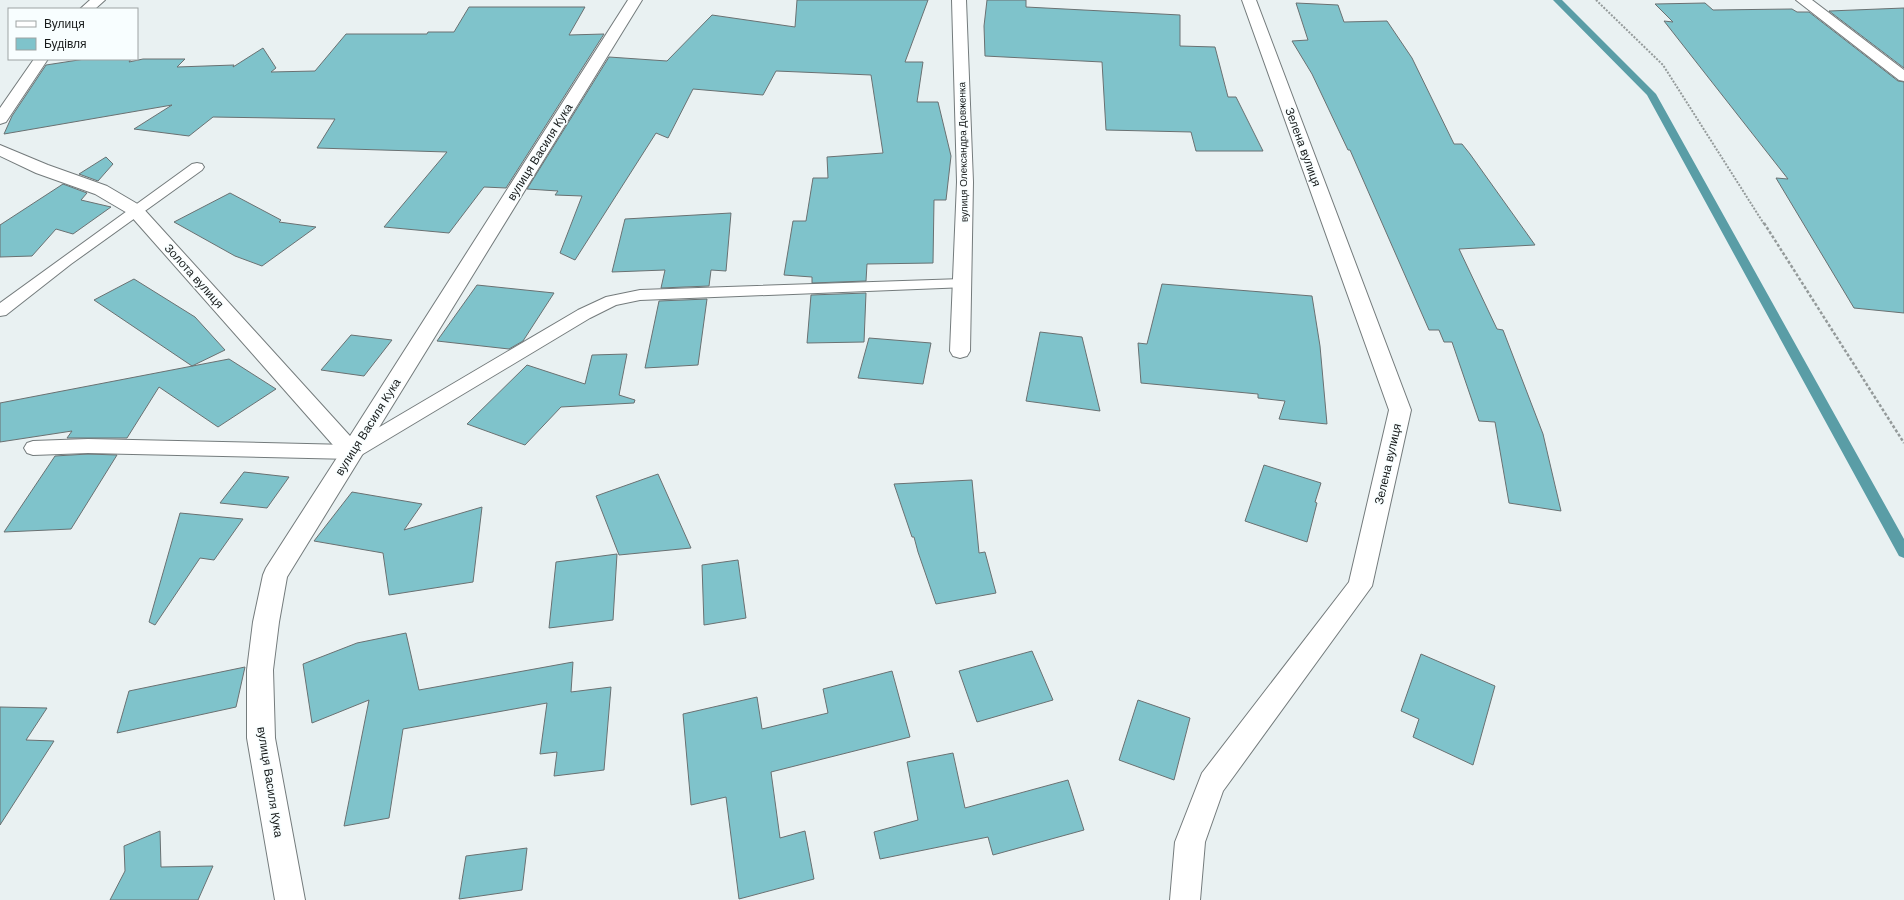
<svg xmlns="http://www.w3.org/2000/svg" width="1904" height="900" viewBox="0 0 1904 900" font-family="Helvetica,sans-serif">
<style>
.lines{fill:none;stroke-linecap:round;stroke-linejoin:round}
.stream{fill:#5a9da6;fill-rule:evenodd}
.building{fill:#7fc3cb;stroke:#6a7172}
.service-casing{stroke:#747b7c;stroke-width:2}
.minor-casing{stroke:#747b7c;stroke-width:2}
.path-far1{stroke:#949a9a;stroke-width:2;stroke-dasharray:2 1.5;stroke-linecap:butt}
.path{stroke:#949a9a;stroke-width:2.5;stroke-dasharray:3 2;stroke-linecap:butt}
.service{fill:#fff;fill-rule:evenodd}
.minor{fill:#fff;fill-rule:evenodd}
.labels{text-anchor:middle;dominant-baseline:central;stroke-width:3;stroke-linejoin:round;paint-order:stroke}
.far-street-label{font-size:10px;fill:#171a1a;stroke:#f8feff}
.street-label{font-size:12px;fill:#171a1a;stroke:#f8feff}
</style>
<rect width="100%" height="100%" fill="#e9f1f2"/>
<g class="lines">
<path class="stream" d="M1553 0H1562L1656 94 1904 539V558L1899 556 1647 95Z"/>
</g>
<path class="building" d="M797 0H928L905 62H923L917 102H938L951 156 946 200H934L933 263 867 264 866 281 812 283V277L784 275 793 221H806L813 178H828L827 157 883 153 871 75 776 71 763 95 693 89 668 138 656 133 575 260 560 253 582 196 555 195 558 191 527 189 609 57 667 61 712 15 795 27Z
M987 0H1026V7L1180 15V46L1215 47 1228 97H1236L1263 151H1196L1191 132 1106 130 1102 62 985 56 984 26Z
M1296 3 1338 5 1344 22 1387 21 1412 58 1454 144H1462L1470 154 1535 245 1459 249 1497 329 1503 330 1543 434 1561 511 1509 503 1495 422 1479 421 1452 342H1444L1439 330H1429L1350 150H1348L1312 74 1292 41 1308 40Z
M1705 3 1713 10 1792 9 1797 12H1809L1898 81 1904 82V313L1854 308 1776 178 1788 179 1664 21 1673 22 1655 4Z
M469 7H585L569 35 604 34 506 188 484 187 449 233 384 227 447 152 317 148 335 119 213 117 189 136 134 129 172 105 4 134 12 116 46 65 85 59H131L129 62 143 59H185L177 67 234 65 233 67 263 48 276 68 271 72 315 71 346 34H427L428 32H454Z
M1904 8V68L1829 11Z
M106 157 113 164 98 181 79 174Z
M63 184 87 193 81 200 111 207 73 234 56 229 32 256 0 257V225Z
M230 193 281 220 279 222 316 227 262 266 235 256 174 222Z
M731 213 726 271 711 270 709 286 661 288 665 270 612 272 625 219Z
M134 279 195 317 225 350 192 366 94 300Z
M1162 284 1312 296 1320 346 1327 424 1279 419 1285 401 1258 398V394L1141 383 1138 343 1147 344Z
M477 285 554 293 523 341 509 349 437 341Z
M866 293 864 342 807 343 811 295Z
M707 299 698 365 645 368 659 301Z
M1040 332 1082 337 1100 411 1026 401Z
M351 335 392 340 364 376 321 370Z
M869 338 931 343 923 384 858 378Z
M627 354 619 395 635 400 634 403 561 407 525 445 467 424 527 365 585 384 592 355Z
M229 359 276 389 218 427 159 387 127 438H67L72 431 0 442V403Z
M88 454 117 455 71 529 4 532 55 456Z
M1264 465 1321 483 1315 502 1317 503 1307 542 1245 521Z
M244 472 289 477 267 508 220 503Z
M658 474 691 548 619 555 596 496Z
M972 480 979 553 985 552 996 593 936 604 918 552 914 537H912L894 484Z
M352 492 422 504 404 530 482 507 473 582 389 595 383 553 314 541Z
M180 513 243 519 214 560 200 558 155 625 149 622Z
M617 554 613 620 549 628 556 562Z
M738 560 746 618 704 625 702 565Z
M406 633 419 690 573 662 571 692 611 687 604 770 554 776 557 752 540 754 547 703 403 729 389 818 344 826 369 700 312 723 303 664 357 643Z
M1032 651 1053 700 977 722 959 671Z
M1421 654 1495 686 1473 765 1413 737 1419 719 1401 711Z
M245 667 236 707 117 733 129 691Z
M892 671 910 737 771 772 780 838 805 831 814 879 739 899 726 797 691 805 683 714 757 697 762 729 828 713 823 689Z
M1138 700 1190 718 1174 780 1119 760Z
M0 707 47 708 26 740 54 741 0 825Z
M953 753 965 808 1068 780 1084 830 993 855 988 837 880 859 874 832 918 820 907 762Z
M160 831 161 867 213 866 198 900H110L125 871 124 846Z
M527 848 522 890 459 899 466 856Z"/>
<g class="lines">
<defs>
<path id="service" d="M197 163 202 164 204 167 202 170 71 264 6 315 0 316V303L192 164Z
M962 279 967 281 970 284 967 287 640 300 616 305 590 318 358 457 352 459 88 453 33 455 27 453 24 448 27 443 33 441 88 439 349 445 578 310 606 297 640 290Z"/>
<path id="minor" d="M90 0H105L95 9H80Z
M628 0H642L287 577 279 622 273 670 275 738 305 900H275L247 738V670L253 622 263 575 266 568 340 453 129 214 95 194 36 173 0 156V145L48 165 107 186 141 206 350 436Z
M952 0H966L973 182 970 351 967 356 960 358 953 356 950 351 957 182Z
M1242 0H1256L1411 410 1372 586 1223 791 1205 842 1200 900H1170L1175 842 1202 773 1349 582 1389 410Z
M1796 0H1812L1904 70V81L1899 80Z
M34 59H48L6 122 0 124V108Z"/>
</defs>
<use href="#service" class="service-casing"/>
<use href="#minor" class="minor-casing"/>
<path class="path-far1" d="M1596 0 1663 65 1764 224"/>
<path class="path" d="M1764 223 1904 443"/>
<use href="#service" class="service"/>
<use href="#minor" class="minor"/>
</g>
<g class="labels">
<g class="far-street-label">
<text transform="translate(963 152) rotate(-91)">вулиця Олександра Довженка</text>
</g>
<g class="street-label">
<text transform="translate(1303 147) rotate(70)">Зелена вулиця</text>
<text transform="translate(540 152) rotate(-58)">вулиця Василя Кука</text>
<text transform="translate(194 276) rotate(48)">Золота вулиця</text>
<text transform="translate(368 427) rotate(-58)">вулиця Василя Кука</text>
<text transform="translate(1388 464) rotate(-77)">Зелена вулиця</text>
<text transform="translate(270 782) rotate(81)">вулиця Василя Кука</text>
</g>
</g>
<rect x="8" y="8" width="130" height="52" fill="#f8feff" stroke="#9ea3a3"/>
<rect x="16" y="21" width="20" height="6" fill="#ffffff" stroke="#9ea3a3"/>
<text x="44" y="28" font-size="12" fill="#171a1a">Вулиця</text>
<rect x="16" y="38" width="20" height="12" fill="#7fc3cb" stroke="#9ea3a3"/>
<text x="44" y="48" font-size="12" fill="#171a1a">Будівля</text>
</svg>
